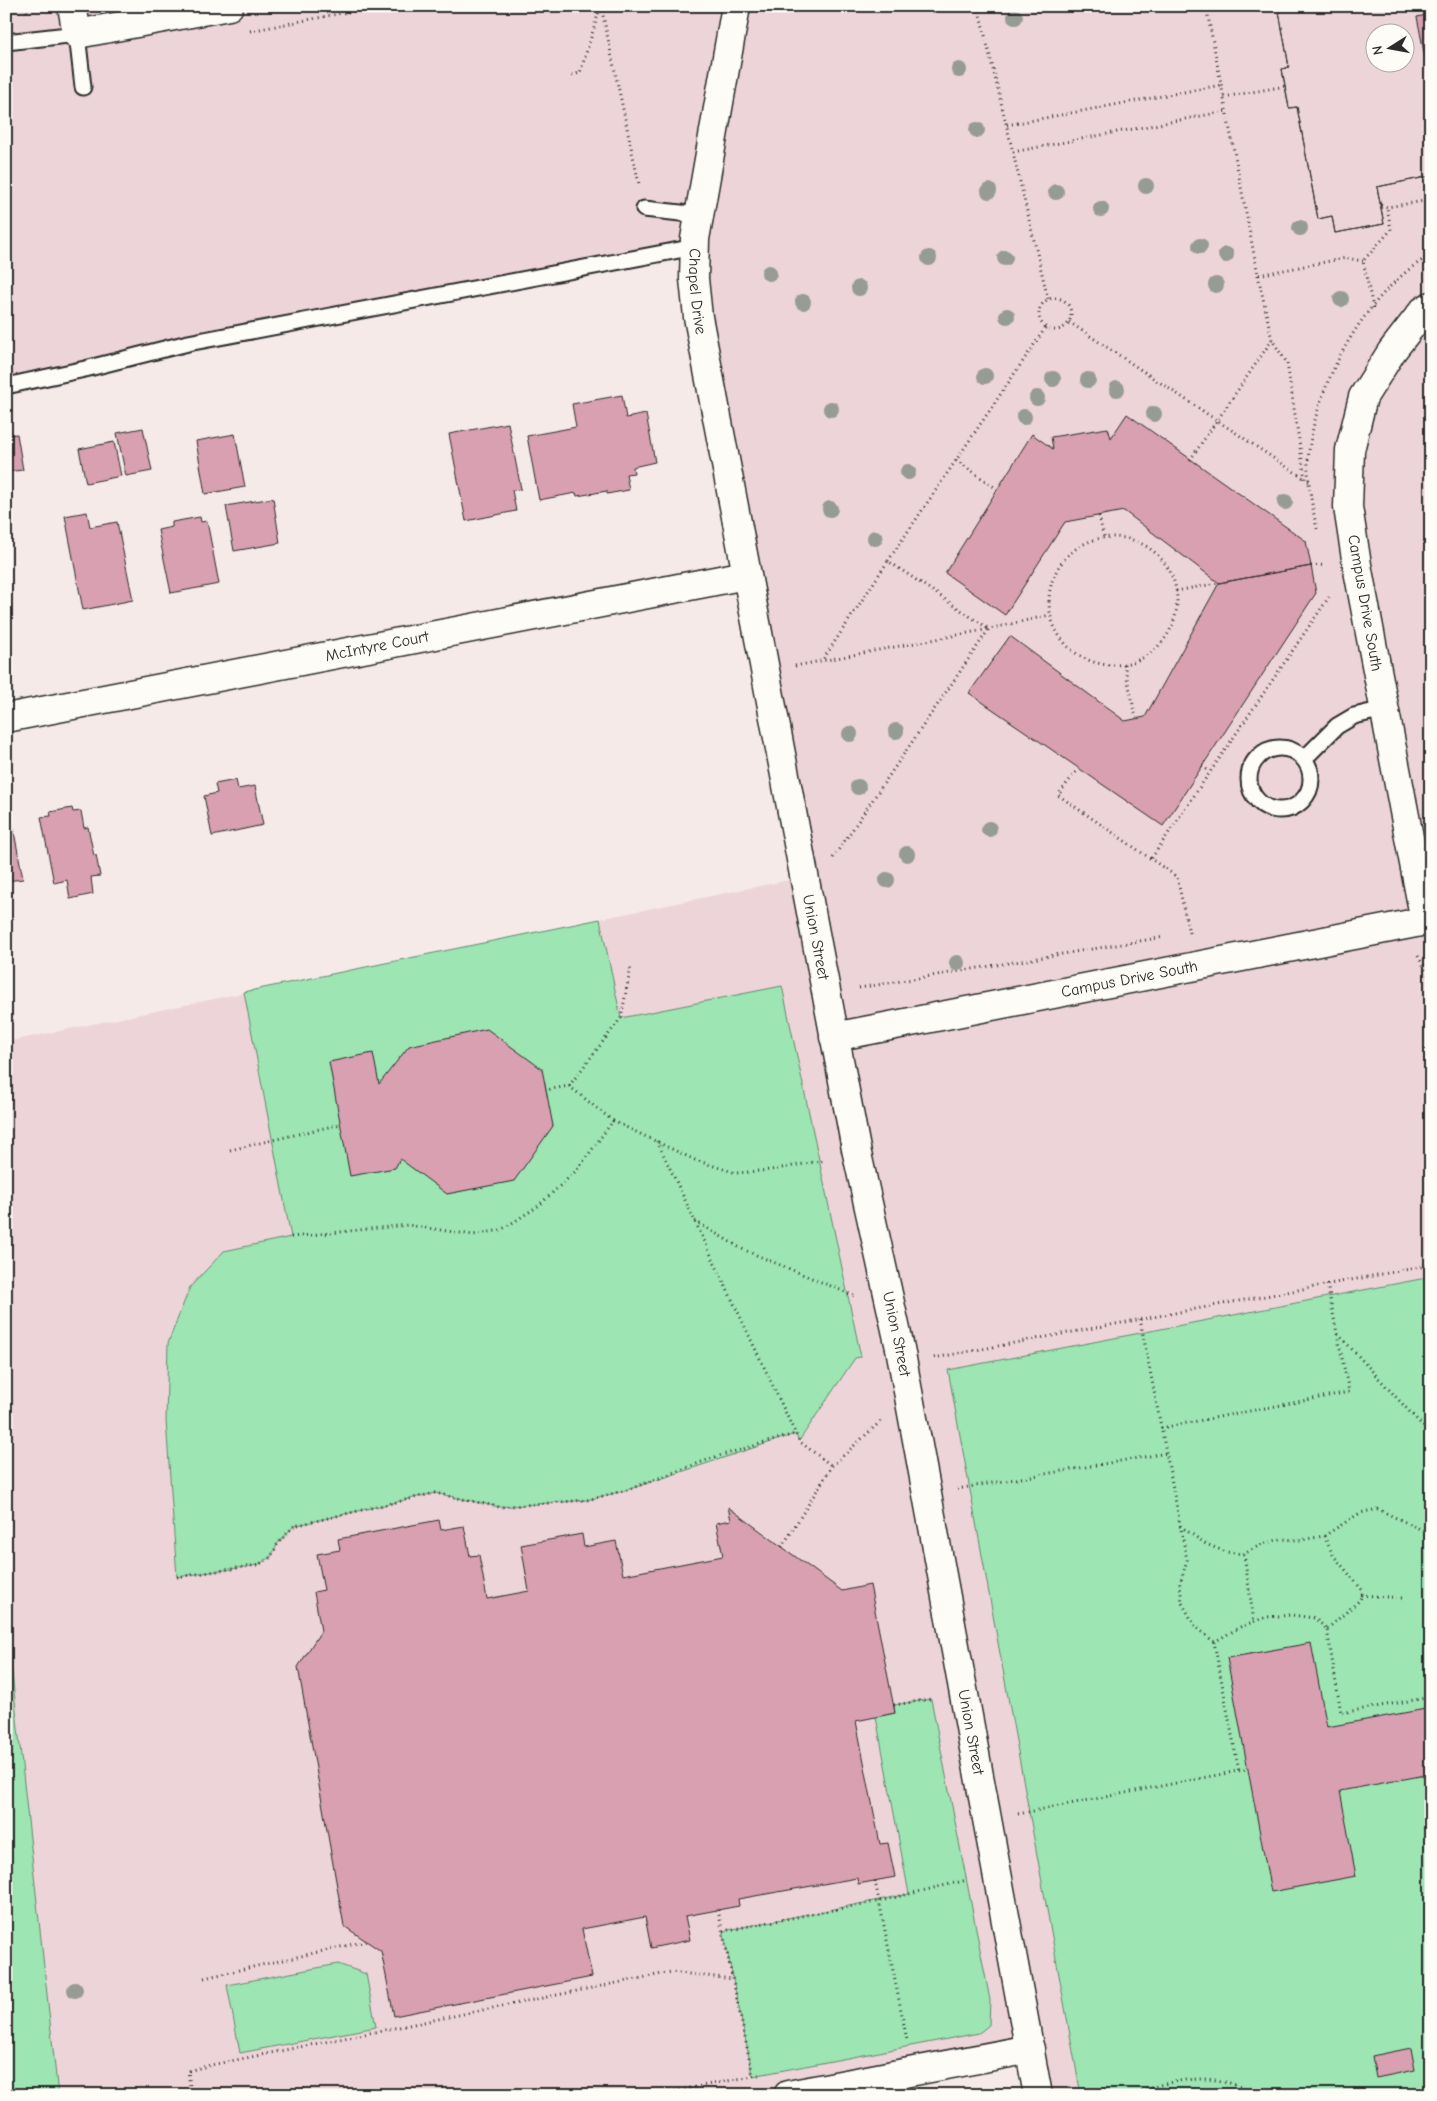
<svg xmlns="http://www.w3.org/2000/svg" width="1437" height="2101" viewBox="0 0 1437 2101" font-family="'Comic Neue',sans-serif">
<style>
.built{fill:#edd4d8;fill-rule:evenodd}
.green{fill:#9de5b3;stroke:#64886f}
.building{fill:#d8a0b1;stroke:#2b2b2b;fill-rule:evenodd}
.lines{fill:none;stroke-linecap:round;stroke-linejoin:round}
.service-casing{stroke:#2b2b2b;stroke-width:19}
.minor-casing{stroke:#2b2b2b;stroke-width:31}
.path{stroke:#2b2b2b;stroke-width:3;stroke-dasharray:1 4;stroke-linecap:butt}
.service{stroke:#fdfcf7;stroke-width:15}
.minor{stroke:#fdfcf7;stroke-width:28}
.tree{fill:#969b93}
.labels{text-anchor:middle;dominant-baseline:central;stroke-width:4.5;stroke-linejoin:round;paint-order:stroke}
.street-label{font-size:16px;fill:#2b2b2b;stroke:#fdfcf7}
</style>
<rect width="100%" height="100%" fill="#f6eae9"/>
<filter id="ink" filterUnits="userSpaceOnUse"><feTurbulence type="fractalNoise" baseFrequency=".02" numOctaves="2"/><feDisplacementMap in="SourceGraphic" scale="10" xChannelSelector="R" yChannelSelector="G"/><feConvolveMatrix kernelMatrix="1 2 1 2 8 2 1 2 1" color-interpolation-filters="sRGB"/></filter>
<g filter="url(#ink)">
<path class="built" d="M6 6H1431V2095H1038L1030 2050 789 2095H6V1042L803 877 695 239 6 383ZM1374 32H1404V62H1374Z"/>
<path class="green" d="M600 919 621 1018 782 986 861 1357 855 1358 799 1441 795 1434 627 1490 587 1500 499 1507 435 1493 294 1526 278 1543 271 1557 258 1565 177 1577 166 1421 168 1343 190 1287 224 1251 291 1237 244 992Z
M1431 1277V2095H1081L948 1370Z
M6 1618 58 2095H10L6 2060Z
M931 1699 990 2000 989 2025 979 2033 753 2076 723 1931 909 1894 876 1717 895 1713 894 1705Z
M338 1964 366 1974 376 2027 240 2053 227 1985Z"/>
<path class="building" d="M1278 6H1431V14L1417 17 1431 88V176L1377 187 1384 224 1335 233 1332 216 1318 219 1297 107 1289 108 1282 69 1289 67ZM1374 32H1404V62H1374Z
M1278 6H1431V176L1377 187 1384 224 1335 233 1332 216 1318 219 1297 107 1289 108 1282 69 1289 67ZM1374 32H1404V62H1374Z
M622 395 626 418 646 414 655 462 633 467 634 473 626 474 629 490 607 494V491L577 496 576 493 539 500 527 436 576 427 572 404Z
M1127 414 1306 541 1311 566 1219 583 1124 511 1065 522 1005 615 945 573 1032 434 1053 449 1051 437 1108 428 1111 438Z
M508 423 521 489 512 490 516 511 466 521 449 434Z
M143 428 152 471 126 476 117 433Z
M17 434 23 470 6 472V435Z
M235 434 245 487 205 494 196 441Z
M114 442 121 476 86 483 79 449Z
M273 498 280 543 234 551 226 506Z
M87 512 90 527 117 522 133 600 83 610 65 516Z
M200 517 201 522 207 521 219 584 171 593 158 530 172 527V522Z
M1311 566 1316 593 1163 826 969 693 1010 636 1125 721 1145 717 1219 583Z
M236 780 238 789 255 786 263 825 212 836 204 796 217 793 215 784Z
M72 808 73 812 81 811 84 828 88 827 94 856 96 855 100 876 91 877 93 894 70 899 67 880 54 883 41 817 51 816 50 812Z
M12 821 23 879 6 881V823Z
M487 1029 542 1069 553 1126 514 1181 447 1194 400 1159 395 1168 350 1176 329 1062 373 1053 379 1084 409 1046Z
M728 1507 842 1591 870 1585 895 1713 856 1721 880 1844 888 1843 895 1877 858 1884 857 1878 738 1899 739 1906 685 1916 690 1940 651 1948 645 1917 582 1929 592 1977 394 2016 381 1951 344 1926 298 1667 321 1631 314 1592 324 1590 317 1554 340 1550 338 1539 439 1520 441 1530 464 1526 470 1556 479 1555 487 1599 529 1591 521 1545 582 1534 584 1547 616 1541 623 1575 723 1556 716 1523 731 1520Z
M1311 1643 1327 1727 1431 1708V1774L1340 1791 1356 1876 1271 1892 1227 1658Z
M1411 2048 1415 2070 1376 2078 1372 2056Z"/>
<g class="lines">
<defs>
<path id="service" d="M6 42 77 34 83 87
M644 209 699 215
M6 386 85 369 188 343 695 247
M1249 779a31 31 0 1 1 62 0a31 31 0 1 1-62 0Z
M1304 759 1337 726 1354 716 1384 709"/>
<g id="minor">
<path d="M72 6 77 34 229 6"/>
<path id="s1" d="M736 6 695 239 694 279 698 317 856 1149 900 1348 1038 2095"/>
<path id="s2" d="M6 718 746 575"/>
<path d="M1425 921 1357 565 1348 507 1350 450 1363 397 1392 351 1423 311 1431 306"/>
<path id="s3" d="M834 1037 1431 920"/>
<path d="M788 2095 1030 2049"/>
</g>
</defs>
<use href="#service" class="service-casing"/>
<use href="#minor" class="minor-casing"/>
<path class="path" d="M25 6 28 15
M601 6 639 184
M978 6 1048 299
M1206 6 1258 275 1346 258 1363 261
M250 31 379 6
M572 75 580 73 600 8
M1224 97 1286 86
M1007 125 1221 85
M1013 152 1227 111
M1381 205 1387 207 1431 200
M1258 275 1272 340 1287 363 1305 479 1310 482
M1039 314a16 16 0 1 1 32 0a16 16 0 1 1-32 0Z
M1373 308 1363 261 1391 230 1387 207
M1069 322 1305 479
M956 460 997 489
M1190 460 1272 340
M1099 516 1104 537
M1317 529C1313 512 1307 478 1308 461 1313 388 1365 291 1431 255
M1049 601a64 64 0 1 1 128 0a64 64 0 1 1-128 0Z
M888 561 1046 327
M1311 566 1324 565
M1176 591 1219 583
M1124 664 1136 718
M795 666 989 629 888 561 822 661
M1202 766 1210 772
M1079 768 1058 795 1151 859
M833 858 989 629 1050 615
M1189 933 1177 877 1151 859 1329 597
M1418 956 1431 979
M859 988 1164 937
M569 1086 621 1018 631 966
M613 1121 695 1160 736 1173 771 1170 826 1160
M657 1141 799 1441 832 1466
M230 1150 341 1124
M695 1221 742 1249 857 1297
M291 1237 408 1225 473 1235 501 1230 537 1207 577 1170 613 1121 569 1086 546 1090
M1140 1319 1187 1560 1180 1584 1182 1603 1195 1626 1214 1642 1239 1771
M1338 1334 1431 1435
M934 1358 1431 1265
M1161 1428 1349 1392 1327 1284
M957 1489 1167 1453
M1180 1526 1206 1544 1226 1552 1244 1554 1262 1544 1281 1539 1301 1540 1324 1536 1360 1513 1377 1509 1431 1534
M1324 1536 1333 1555 1363 1591 1360 1600 1327 1629
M782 1547 832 1466 881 1421
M1244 1554 1254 1622
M177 1577 258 1565 271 1557 278 1543 294 1526 435 1493 499 1507 587 1500 627 1490 715 1457 795 1434
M1361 1595 1402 1598
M1214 1642 1242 1626 1267 1617 1292 1615 1314 1618 1327 1629 1341 1713 1431 1697
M894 1705 931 1699
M1018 1814 1248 1769
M875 1881 907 2040
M718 1910 753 2076
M723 1931 880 1901 967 1880
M204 1978 367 1941
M1069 2090 1087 2095
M191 2095 188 2071 211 2065 671 1972 733 1979
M655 2095 763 2074
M1132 2095C1170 2079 1218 2069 1254 2095"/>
<use href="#service" class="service"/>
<use href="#minor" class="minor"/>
</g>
<g class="tree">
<circle cx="1015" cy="17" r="8"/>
<circle cx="959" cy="70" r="8"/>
<circle cx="977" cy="130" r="8"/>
<circle cx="1146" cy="186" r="8"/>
<circle cx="989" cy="191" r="8"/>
<circle cx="1056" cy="192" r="8"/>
<circle cx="1101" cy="209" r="8"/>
<circle cx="1300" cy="228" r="8"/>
<circle cx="1200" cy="246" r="8"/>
<circle cx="1226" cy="255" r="8"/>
<circle cx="929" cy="258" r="8"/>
<circle cx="1005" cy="258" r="8"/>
<circle cx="769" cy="273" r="8"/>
<circle cx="1216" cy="285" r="8"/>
<circle cx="859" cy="288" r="8"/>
<circle cx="1341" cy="299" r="8"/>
<circle cx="803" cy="302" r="8"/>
<circle cx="1007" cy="316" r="8"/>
<circle cx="985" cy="376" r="8"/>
<circle cx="1053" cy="379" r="8"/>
<circle cx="1088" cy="380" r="8"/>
<circle cx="1117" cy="389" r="8"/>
<circle cx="1037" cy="398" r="8"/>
<circle cx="831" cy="409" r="8"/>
<circle cx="1154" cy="414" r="8"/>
<circle cx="1024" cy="417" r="8"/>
<circle cx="908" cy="472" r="8"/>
<circle cx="1285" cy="502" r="8"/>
<circle cx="830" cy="509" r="8"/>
<circle cx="875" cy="538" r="8"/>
<circle cx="896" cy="731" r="8"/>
<circle cx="850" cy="734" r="8"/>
<circle cx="858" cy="787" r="8"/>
<circle cx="989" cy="829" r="8"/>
<circle cx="907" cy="854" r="8"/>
<circle cx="887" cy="880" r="8"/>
<circle cx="957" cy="963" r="8"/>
<circle cx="75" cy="1990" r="8"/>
</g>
</g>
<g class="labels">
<g class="street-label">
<text stroke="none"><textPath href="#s1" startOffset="289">Chapel Drive</textPath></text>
<text transform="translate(1365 603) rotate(80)">Campus Drive South</text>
<text stroke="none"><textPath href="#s2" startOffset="378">McIntyre Court</textPath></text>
<text stroke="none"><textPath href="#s1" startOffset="946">Union Street</textPath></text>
<text stroke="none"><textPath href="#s3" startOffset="301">Campus Drive South</textPath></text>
<text stroke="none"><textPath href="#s1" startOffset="1351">Union Street</textPath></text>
<text stroke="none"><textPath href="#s1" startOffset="1756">Union Street</textPath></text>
</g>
</g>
<rect width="1437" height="2101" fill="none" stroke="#fdfcf7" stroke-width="25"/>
<rect x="12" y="12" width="1412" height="2076" fill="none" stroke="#2b2b2b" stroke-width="2" filter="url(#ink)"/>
<g transform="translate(1390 48) rotate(259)"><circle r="24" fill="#fdfcf7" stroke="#a9a8a5"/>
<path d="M0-4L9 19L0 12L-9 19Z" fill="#2b2b2b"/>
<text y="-8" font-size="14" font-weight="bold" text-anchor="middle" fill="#2b2b2b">N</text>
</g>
</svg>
